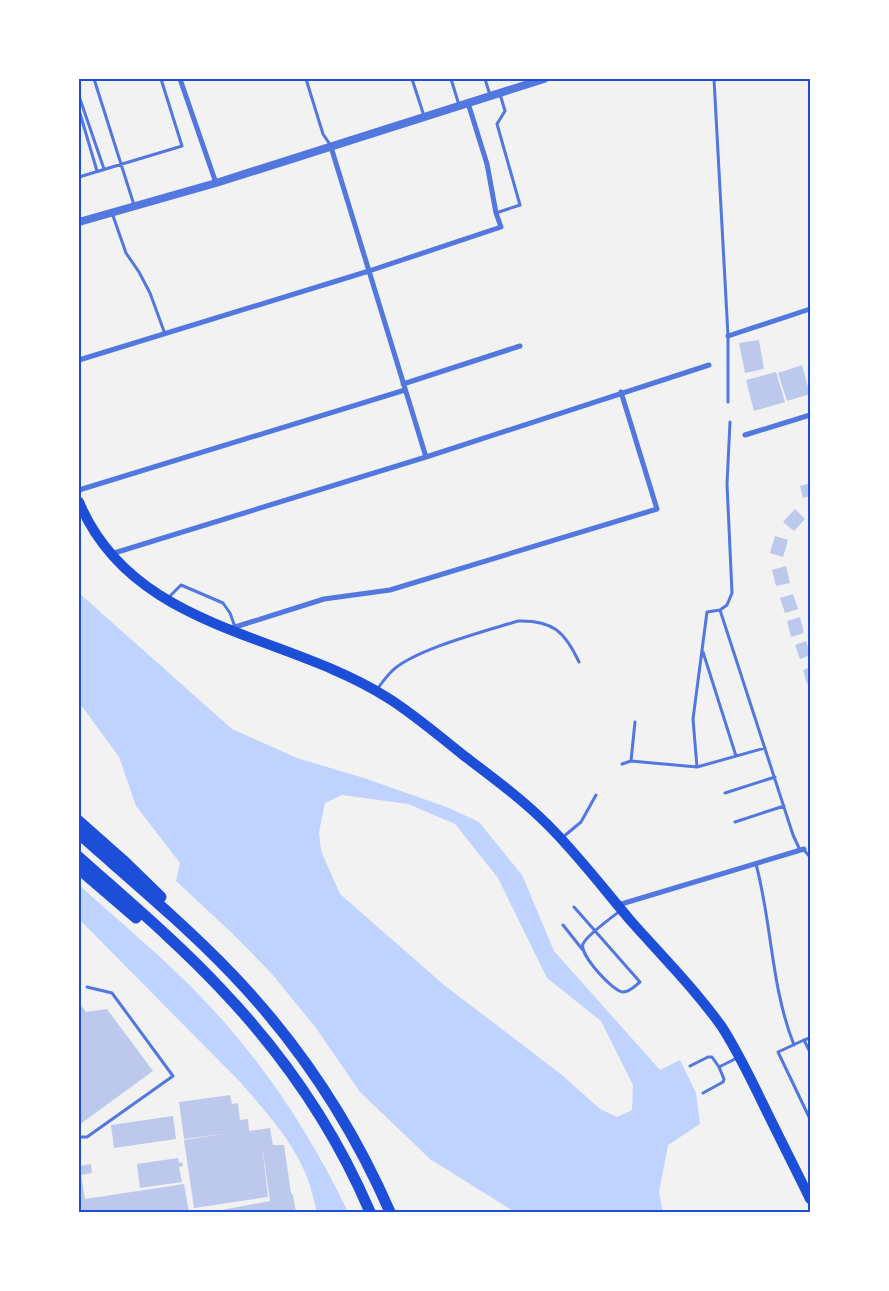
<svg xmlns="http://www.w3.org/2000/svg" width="889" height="1291" viewBox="0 0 889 1291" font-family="Signika,sans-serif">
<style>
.water{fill:#bfd3fe;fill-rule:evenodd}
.building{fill:#bdc9ec}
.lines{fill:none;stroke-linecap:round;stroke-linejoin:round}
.service{stroke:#5277de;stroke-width:3}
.minor{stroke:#5277de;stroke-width:5}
.tertiary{stroke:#5277de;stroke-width:8}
.primary{stroke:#1d4ed8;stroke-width:10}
.motorway{stroke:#1d4ed8;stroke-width:11}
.neatline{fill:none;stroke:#1d4ed8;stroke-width:2}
</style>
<rect width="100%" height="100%" fill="#f2f2f2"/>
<path class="water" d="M79 593 232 729 297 758 367 779 449 808 479 822 522 875 554 951 660 1070 680 1060 696 1093 700 1124 668 1145 659 1192 663 1212H515L430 1159 360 1092 316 1028 272 974 232 933 176 881 180 863 136 806 119 757 84 709 79 704ZM342 795 408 804 455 824 498 878 547 978 601 1021 633 1085 632 1110 617 1117 600 1109 562 1075 444 985 340 894 321 851 319 832 325 803Z
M79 885C121 923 165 959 204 1000 264 1063 311 1135 348 1212H317C313 1197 310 1182 303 1168 289 1137 264 1110 242 1084L79 919Z"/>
<path class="building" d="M759 340 764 369 745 373 739 343Z
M802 365 810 394 787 401 778 373Z
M776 372 785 402 754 411 746 380Z
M810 483V496L803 498 800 486Z
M795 509 805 519 794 531 783 522Z
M775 536 788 540 783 557 770 553Z
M786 566 790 583 776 586 772 570Z
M793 594 798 609 785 613 780 598Z
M800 617 804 633 791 637 787 621Z
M806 641 810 655 800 659 795 645Z
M810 667V683L807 684 803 670Z
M79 1002 86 1012 107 1009 153 1071 79 1125Z
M230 1095 232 1104 238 1103 240 1120 248 1119 249 1131 270 1128 273 1145H284L291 1193 293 1195 296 1212H211L270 1201 262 1146 268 1197 194 1208 184 1140 223 1134 184 1139 179 1102Z
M173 1116 176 1139 114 1148 111 1125Z
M178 1158 179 1163 182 1162 183 1166 179 1167 182 1182 140 1188 137 1164Z
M91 1164 92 1173 81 1175 85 1199 184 1184 189 1212H79V1166Z"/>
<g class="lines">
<path class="service" d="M94 79 134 205
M306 79 323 134 331 146
M412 79 424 116
M451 79 459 105
M485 79 490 95
M714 79 728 336V402
M79 96 104 169
M79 110 97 171
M79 177 182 146 161 79
M112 213 126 253 139 272 150 293 165 334
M496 213 520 205 497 124 505 111 500 94
M168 598 181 585 223 603 230 613 235 627
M720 610 727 605 732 593 727 484 730 422
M703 652 736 756
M376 691C381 684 385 678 391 672 412 650 486 631 518 621 553 620 565 632 579 662
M631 761 635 722
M622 764 631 761 697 767 693 719 707 612 720 610 793 835 800 850
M697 767 765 748
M725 793 775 777
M735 822 784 806
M563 837 581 822 596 795
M804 850 810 857
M756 864C772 924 771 987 794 1045
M574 907 640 982C635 986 630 992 623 992 613 992 579 954 583 944 586 936 612 917 620 911
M563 925 582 949
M804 1040 810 1038
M810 1052 804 1040 778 1052 810 1119
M690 1066 708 1057H712L719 1067
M703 1093 723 1082 724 1079 719 1067 737 1058
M79 1137H87L173 1076 112 993 87 987"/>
<path class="minor" d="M180 79 216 183
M331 147 426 457
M728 336 810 309
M79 360 369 271 501 227 496 213 487 164 468 103
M403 384 520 346
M745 435 810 415
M79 490 405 390
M111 554 426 457 709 365
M232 628 324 599 390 590 657 509 621 392
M618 905 804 849"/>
<path class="tertiary" d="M79 222 216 183 544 79"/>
<path class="primary" d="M79 502C133 631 285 632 388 698 415 715 439 736 463 755 492 777 522 799 548 825 578 855 603 888 630 920 661 955 695 989 722 1027 738 1052 751 1079 764 1106 779 1137 795 1168 810 1199"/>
<path class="motorway" d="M79 821 123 860 161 897
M79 834C131 880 184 924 232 974 298 1043 352 1125 390 1212
M79 857C127 900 177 942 221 989 283 1054 335 1130 370 1212
M79 869 136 918"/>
</g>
<rect width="889" height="1291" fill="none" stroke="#ffffff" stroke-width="160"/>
<rect x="80" y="80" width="729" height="1131" class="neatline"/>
</svg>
